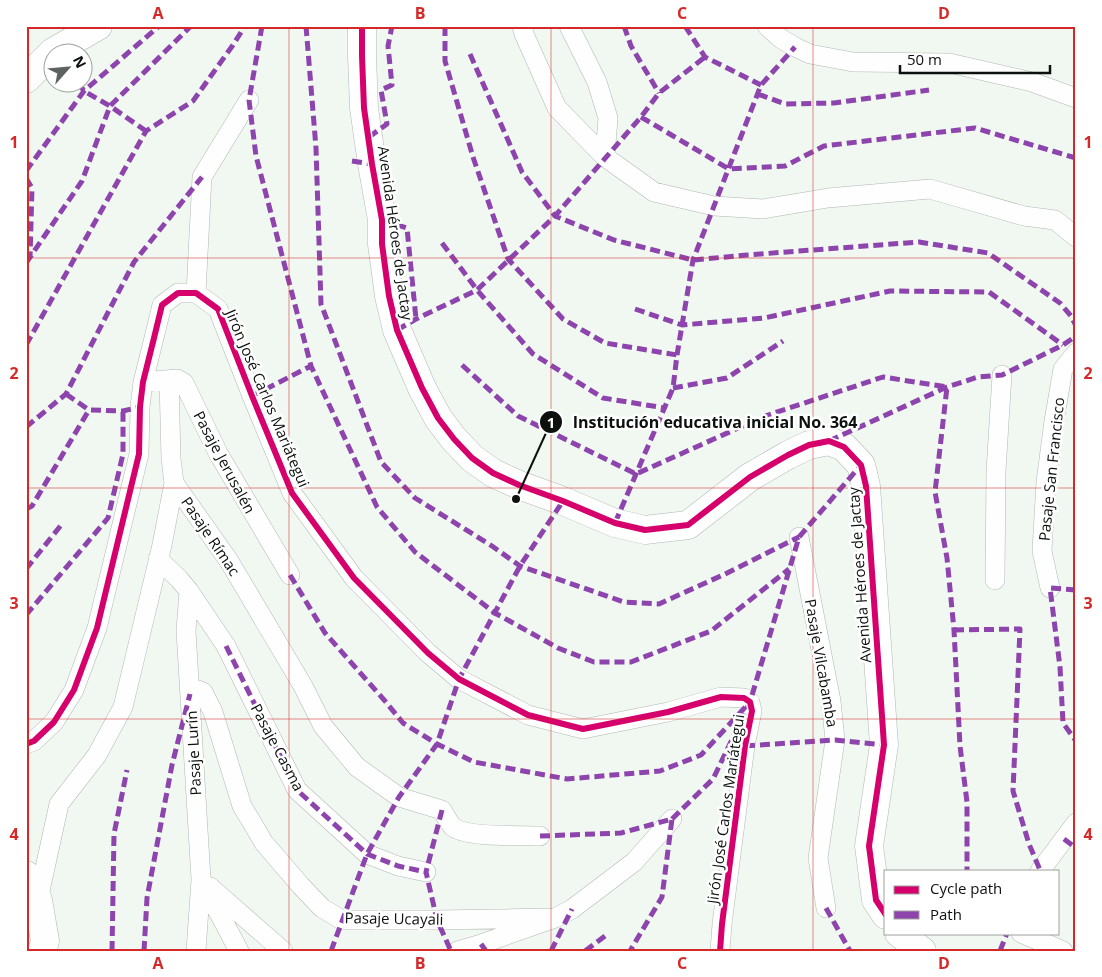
<svg xmlns="http://www.w3.org/2000/svg" width="1102" height="977" viewBox="0 0 1102 977" font-family="'Open Sans',sans-serif">
<style>
.lines{fill:none;stroke-linecap:round;stroke-linejoin:round}
.street-casing{stroke:#b2b8b3;stroke-width:20}
.secondary-casing{stroke:#b2b8b3;stroke-width:29}
.street{stroke:#fdfefd;stroke-width:19}
.secondary{stroke:#fdfefd;stroke-width:28}
.quiet{stroke:#8e44ad;stroke-width:5;stroke-dasharray:10 5;stroke-linecap:butt}
.cycleway-casing{stroke:#fff;stroke-width:9}
.cycleway{stroke:#d6006c;stroke-width:6}
.grid{fill:none;stroke:#d62828;stroke-width:1;stroke-opacity:0.55}
.labels{text-anchor:middle;dominant-baseline:central;stroke-width:5;stroke-linejoin:round;paint-order:stroke}
.street-label{font-size:15px;fill:#0c110d;stroke:#fff}
.leader{fill:none;stroke:#0c110d;stroke-width:2}
.callout-dot{fill:#0c110d;stroke:#fff;stroke-width:2}
.mark-label{font-size:15px;text-anchor:middle;font-weight:bold;fill:#fff}
.callout-label{font-size:16px;text-anchor:middle;font-weight:bold;fill:#0c110d;stroke:#fff;stroke-width:5;stroke-linejoin:round;paint-order:stroke}
.neatline{fill:none;stroke:#d62828;stroke-width:2}
.grid-label{font-size:16px;text-anchor:middle;font-weight:bold;fill:#d62828}
</style>
<rect width="100%" height="100%" fill="#f0f8f1"/>
<g class="lines">
<defs>
<path id="street" d="M522 26 524 34 557 108 605 157 654 192 714 206 763 209 828 198 930 189 1024 216 1055 220 1076 237
M569 26 597 82 608 118 605 157
M767 26 780 38 795 47 810 54 853 62 949 63 1032 82 1076 98
M196 293 202 177 249 100
M169 380 171 459 174 483
M143 382 177 379 184 383 218 453 290 575
M799 537 831 701 835 740 818 858 826 908
M158 559 179 579 189 591 186 631 201 879 239 951
M995 580 996 471 1002 375
M1050 588 1042 551 1046 482 1054 421 1063 369 1076 353
M189 591 226 646 297 790 367 854 398 866 426 872
M190 694 198 690 203 692 213 712 242 806 264 843 301 886 322 908 342 920H437L555 918
M26 744 34 741 54 722 74 690 97 628 139 454 140 407 143 382 154 338 162 305 178 293H196L218 309 252 396 292 493 354 578 428 653 459 679 528 715 583 729 668 712 721 697 744 698 750 702 752 711 745 746 722 924 720 951
M1040 871 1076 823
M210 887 283 951
M38 900 59 804 97 755 123 707 162 545 174 483 229 561 303 686 323 726 357 767 399 797 442 810C445 815 449 823 453 827 467 838 521 835 540 836
M1021 933 1063 951
M196 951 201 880
M457 951 481 944 555 918 572 909 634 862 672 819"/>
<path id="secondary" d="M362 26V56L364 108 372 164 382 220V244L389 296 397 330 422 388 438 418 454 439 472 458 493 473 519 485 563 501 615 523 645 530 688 525 750 477 788 455 809 445 829 441 844 447 861 465 866 486 884 745 869 846 876 900 886 915
M53 52 98 26
M26 79 52 53
M26 875 38 900 45 941 42 951
M899 933 922 951"/>
</defs>
<use href="#street" class="street-casing"/>
<use href="#secondary" class="secondary-casing"/>
<use href="#street" class="street"/>
<use href="#secondary" class="secondary"/>
<path class="quiet" d="M262 26 249 100 256 156 311 366 377 507 415 552 495 613 558 648 594 662H631L711 631 789 569
M306 26 316 148 321 304 381 462 415 498 492 546 520 566 624 602 659 604 725 574 799 537
M445 26V61L473 157 508 259 563 319 605 343 677 355
M624 26 631 46 659 93
M685 26 705 57 761 85
M470 54 522 172 555 216 614 240 693 260 747 255 919 242 988 253 1060 303 1071 316 1076 326
M78 82 84 91 110 106 146 131
M758 94 785 104 834 103 929 90
M641 117 729 169 785 166 824 146 975 128 1076 158
M369 137 387 124 381 90 392 85 388 46 392 26
M352 161 372 164
M26 171 84 91 158 27 157 26
M26 178 32 188 30 258
M382 220 407 228 416 319
M442 243 477 290 533 354 603 398 665 408
M26 263 82 181 110 106 191 26
M635 309 682 325 764 318 890 291 989 292 1063 345
M397 330 416 319 477 290 555 216 641 117 659 93 705 57
M26 345 146 131 193 101 233 45 245 26
M462 365 518 416 636 474 765 416 883 377 947 387 935 492 947 558 954 630 960 746 967 802V871
M673 388 727 378 783 341
M66 394 89 410 123 411 140 407
M252 396 311 366
M26 427 66 394 134 262 202 177
M829 441 947 387 978 377 1002 375 1063 345 1076 336
M26 509 32 506 89 410
M615 523 673 388 677 355 693 260 761 85 795 47
M26 569 62 524
M290 575 325 633 385 701 403 723 437 744 474 762 567 779 660 771 701 755 750 702
M1076 590 1050 588 1060 667 1063 723 1076 741
M26 615 108 518 123 454V411
M954 630 1020 629 1013 791 1029 844 1040 870
M226 646 297 790 367 854 398 866 426 872
M745 746 835 740 884 745
M442 810 426 872 437 920 451 951
M672 819 713 779 750 702 799 537 861 465
M540 836 621 833 672 819 662 897 630 951
M1064 839 1076 848
M826 908 850 951
M481 944 486 951
M112 951 114 834 127 770
M144 951 147 898 172 765 190 694
M331 951 367 854 399 797 437 744 459 679 520 566 563 501
M551 951 572 909
M585 951 605 936
M1000 951 1007 933"/>
<defs>
<path id="cycleway" d="M362 26V56L364 108 372 164 382 220V244L389 296 397 330 422 388 438 418 454 439 472 458 493 473 519 485 563 501 615 523 645 530 688 525 750 477 788 455 809 445 829 441 844 447 861 465 866 486 884 745 869 846 876 900 886 915
M26 744 34 741 54 722 74 690 97 628 139 454 140 407 143 382 154 338 162 305 178 293H196L218 309 252 396 292 493 354 578 428 653 459 679 528 715 583 729 668 712 721 697 744 698 750 702 752 711 745 746 722 924 720 951"/>
</defs>
<use href="#cycleway" class="cycleway-casing"/>
<use href="#cycleway" class="cycleway"/>
</g>
<path class="grid" d="M289 26V951M551 26V951M813 26V951M26 258H1076M26 488H1076M26 719H1076"/>
<g class="labels">
<g class="street-label">
<text transform="translate(396 233) rotate(82)">Avenida Héroes de Jactay</text>
<text transform="translate(268 398) rotate(67)">Jirón José Carlos Mariátegui</text>
<text transform="translate(225 462) rotate(62)">Pasaje Jerusalén</text>
<text transform="translate(1051 469) rotate(-84)">Pasaje San Francisco</text>
<text transform="translate(211 536) rotate(56)">Pasaje Rímac</text>
<text transform="translate(859 575) rotate(-94)">Avenida Héroes de Jactay</text>
<text transform="translate(822 663) rotate(80)">Pasaje Vilcabamba</text>
<text transform="translate(278 747) rotate(62)">Pasaje Casma</text>
<text transform="translate(193 753) rotate(-93)">Pasaje Lurín</text>
<text transform="translate(725 809) rotate(-82)">Jirón José Carlos Mariátegui</text>
<text transform="translate(394 918) rotate(1)">Pasaje Ucayali</text>
</g>
</g>
<path class="leader" d="M516 499L551 422"/>
<g class="callout-dot">
<circle cx="516" cy="499" r="5"/>
<circle cx="551" cy="422" r="12"/>
</g>
<g class="mark-label">
<text x="551" y="428">1</text>
</g>
<g class="callout-label">
<text x="715" y="428">Institución educativa inicial No. 364</text>
</g>
<rect width="1102" height="977" fill="none" stroke="#ffffff" stroke-width="55"/>
<rect x="884" y="870" width="175" height="65" fill="#ffffff" stroke="#9ea09e"/>
<rect x="894" y="886" width="25" height="8" fill="#d6006c" stroke="#9ea09e"/>
<text x="930" y="894" font-size="15" fill="#0c110d">Cycle path</text>
<rect x="894" y="911" width="25" height="8" fill="#8e44ad" stroke="#9ea09e"/>
<text x="930" y="920" font-size="15" fill="#0c110d">Path</text>
<g transform="translate(68 68) rotate(63)"><circle r="24" fill="#ffffff" stroke="#9ea09e"/>
<path d="M0-4L9 19L0 12L-9 19Z" fill="#5c625d"/>
<text y="-8" font-size="14" font-weight="bold" text-anchor="middle" fill="#0c110d">N</text>
</g>
<path d="M900 65v8h150v-8" fill="none" stroke="#0c110d" stroke-width="2.5"/>
<text x="907" y="65" font-size="15" fill="#0c110d" stroke="#ffffff" stroke-width="4" paint-order="stroke">50 m</text>
<rect x="28" y="28" width="1046" height="922" class="neatline"/>
<g class="grid-label">
<text x="158" y="19">A</text>
<text x="420" y="19">B</text>
<text x="682" y="19">C</text>
<text x="944" y="19">D</text>
<text x="14" y="148">1</text>
<text x="1088" y="148">1</text>
<text x="14" y="379">2</text>
<text x="1088" y="379">2</text>
<text x="14" y="609">3</text>
<text x="1088" y="609">3</text>
<text x="14" y="840">4</text>
<text x="1088" y="840">4</text>
<text x="158" y="969">A</text>
<text x="420" y="969">B</text>
<text x="682" y="969">C</text>
<text x="944" y="969">D</text>
</g>
</svg>
